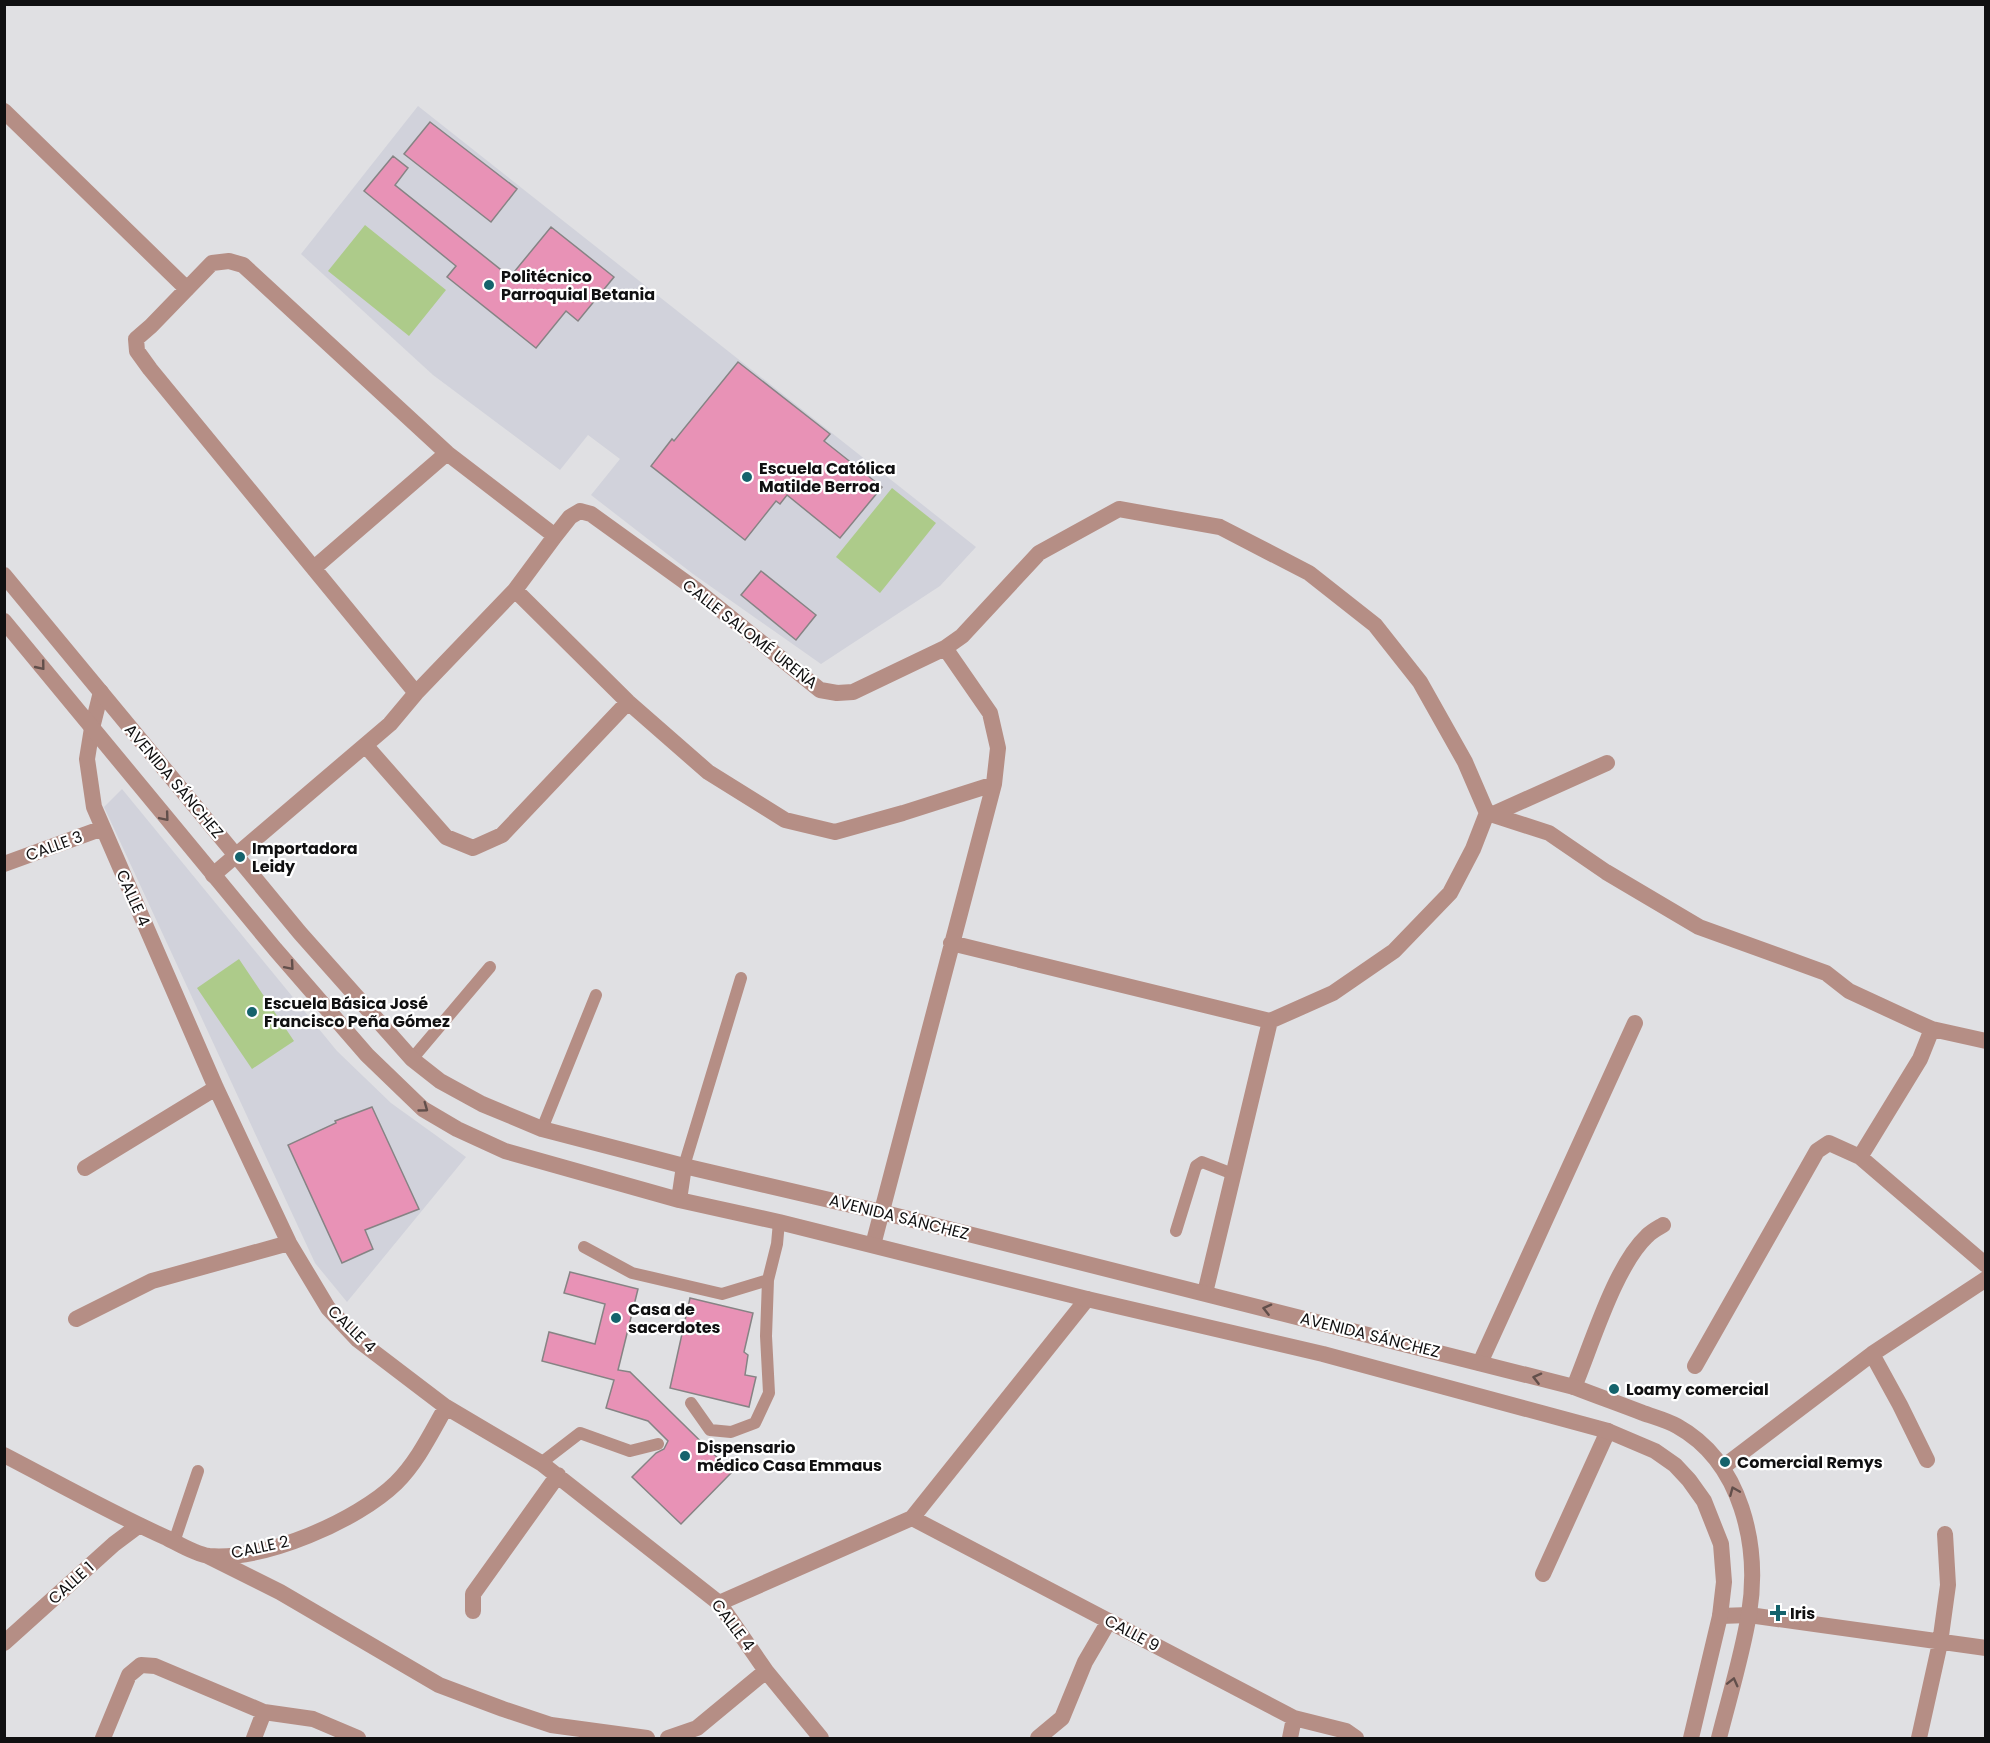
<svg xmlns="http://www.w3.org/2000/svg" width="1990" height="1743" viewBox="0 0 1990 1743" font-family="Poppins,sans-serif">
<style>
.built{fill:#d1d2db}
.green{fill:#adcb8a}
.building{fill:#e892b6;stroke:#868384;stroke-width:1.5}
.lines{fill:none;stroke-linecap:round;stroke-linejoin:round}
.service{stroke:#b58e85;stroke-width:12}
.minor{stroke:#b58e85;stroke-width:16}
.tertiary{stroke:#b58e85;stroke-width:16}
.oneway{stroke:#624f4b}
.poi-dot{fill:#15636c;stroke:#fff;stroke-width:2}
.labels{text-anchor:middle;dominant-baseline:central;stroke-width:4.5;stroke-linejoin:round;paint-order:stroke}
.poi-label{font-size:16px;font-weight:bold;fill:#101011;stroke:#fff;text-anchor:start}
.street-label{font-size:16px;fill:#101011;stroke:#fff}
</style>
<rect width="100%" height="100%" fill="#e0e0e3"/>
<path class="built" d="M418 106 976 547 940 586 821 664 693 574 591 495 620 459 588 435 560 470 433 375 301 254Z
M122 789 337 1051 391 1103 466 1157 347 1302 315 1263 104 807Z"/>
<path class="green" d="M365 225 446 290 409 336 328 271Z
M892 488 936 523 880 593 836 557Z
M239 959 294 1041 252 1069 197 988Z"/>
<path class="building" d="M430 122 517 189 491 222 404 154Z
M393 156 408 168 395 185 510 277 551 227 614 277 578 321 566 311 536 348 447 277 456 266 364 191Z
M738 362 830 434 824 441 882 487 840 538 787 495 780 504 776 501 745 540 651 466 672 439 674 441Z
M761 571 816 615 796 640 741 595Z
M372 1107 419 1209 365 1230 373 1249 342 1263 288 1145 336 1123 335 1121Z
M570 1272 638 1289 618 1370 630 1372 732 1472 681 1524 632 1477 656 1453 664 1449 668 1441 648 1421 606 1408 614 1380 542 1361 549 1332 595 1344 605 1304 564 1293Z
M690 1298 753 1313 744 1352 748 1355 745 1375 756 1377 749 1407 670 1388Z"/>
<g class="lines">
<path class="service" d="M412 1059 490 967
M542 1129 596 995
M684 1166 741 978
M1176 1231 1196 1166 1202 1162 1233 1174
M584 1247 632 1273 722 1294 768 1280 777 1244 779 1222
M691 1403 710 1430 731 1432 755 1423 769 1393 766 1336 768 1280
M541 1463 580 1433 630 1451 658 1444
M174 1542 198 1471"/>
<path class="minor" d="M4 111 187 289
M314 568 447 453 555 536
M515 590 628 702 708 772 785 820 835 832 903 813 994 784
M101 692 92 728 87 759 94 807 216 1088 289 1243 328 1308 358 1340 446 1407 541 1463 719 1603 766 1671 821 1738
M416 693 150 369 137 351 136 339 151 326 212 263 229 261 243 265 447 453
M366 746 446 837 473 848 502 835 628 702
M1487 813 1549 833 1606 872 1699 927 1826 973 1849 991 1916 1022 1932 1029 1986 1041
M1491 815 1607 763
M4 864 103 828
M213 875 390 724 416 693 515 590 555 536 570 517 580 511 591 514 695 589 820 690 837 693 853 692 945 648 962 636 1039 553 1119 509 1220 527 1309 573 1375 625 1420 682 1465 762 1487 813 1473 849 1450 893 1394 951 1333 993 1270 1021
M951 943 1270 1021
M1860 1157 1920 1059 1932 1029
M85 1168 216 1088
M873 1245 994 784 998 748 990 713 945 648
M1205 1293 1270 1021
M76 1319 152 1281 289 1243
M1872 1354 1900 1405 1927 1460
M1480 1363 1635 1023
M1695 1366 1817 1151 1829 1143 1860 1157 1986 1265
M1574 1387C1592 1344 1615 1266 1647 1236 1652 1231 1658 1228 1663 1225
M4 1455C58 1483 111 1513 167 1538 179 1544 195 1554 209 1556 264 1561 357 1521 396 1483 418 1461 431 1433 446 1407
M1723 1467 1872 1354 1986 1279
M912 1518 1294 1718 1346 1731 1356 1738
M208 1556 280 1592 439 1685 503 1709 551 1725 647 1738
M1543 1574 1608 1431
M719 1603 912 1518 1087 1299
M473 1611V1594L558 1475
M1720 1616 1749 1615 1986 1648
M4 1643 114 1544 138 1526
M103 1738 129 1675 141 1665 155 1666 264 1712 313 1719 358 1738
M254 1738 264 1712
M668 1738 697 1728 766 1671
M1038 1738 1062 1718 1085 1662 1109 1621
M1290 1738 1294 1718
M1919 1738 1940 1643 1948 1585 1945 1534"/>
<path class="tertiary" d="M4 575 300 933 412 1059 440 1081 482 1104 542 1129 684 1166 881 1212 1574 1387C1597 1396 1620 1404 1643 1413 1654 1417 1666 1420 1677 1426 1742 1462 1760 1546 1749 1614 1742 1656 1729 1698 1719 1738
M4 621 275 949 367 1055 423 1109 457 1129 505 1151 679 1200 779 1222 1087 1299 1323 1354 1608 1431 1655 1451 1675 1465 1689 1480 1704 1501 1721 1544 1724 1582 1720 1616 1691 1738
M679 1200 684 1166"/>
</g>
<defs><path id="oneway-chevron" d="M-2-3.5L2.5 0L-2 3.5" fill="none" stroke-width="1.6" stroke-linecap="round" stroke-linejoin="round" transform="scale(1.5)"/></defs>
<g class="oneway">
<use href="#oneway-chevron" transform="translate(41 666) rotate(51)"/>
<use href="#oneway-chevron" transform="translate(165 817) rotate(50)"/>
<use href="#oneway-chevron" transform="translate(290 966) rotate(49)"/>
<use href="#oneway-chevron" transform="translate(424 1108) rotate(36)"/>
<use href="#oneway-chevron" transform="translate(1267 1309) rotate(-166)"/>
<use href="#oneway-chevron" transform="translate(1537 1378) rotate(-166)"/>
<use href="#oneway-chevron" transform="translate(1734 1491) rotate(-113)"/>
<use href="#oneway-chevron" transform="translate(1733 1682) rotate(-76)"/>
</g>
<g class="poi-dot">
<circle cx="489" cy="285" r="6"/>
<circle cx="747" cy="477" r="6"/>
<circle cx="240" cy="857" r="6"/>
<circle cx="252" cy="1012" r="6"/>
<circle cx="616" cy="1318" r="6"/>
<circle cx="1614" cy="1389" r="6"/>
<circle cx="685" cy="1456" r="6"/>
<circle cx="1725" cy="1462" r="6"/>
<path d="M1775 1604h6v6h6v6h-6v6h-6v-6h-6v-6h6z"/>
</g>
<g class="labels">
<g class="poi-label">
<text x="501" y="276">Politécnico<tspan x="501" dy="18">Parroquial Betania</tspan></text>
<text x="759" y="468">Escuela Católica<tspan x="759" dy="18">Matilde Berroa</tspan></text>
<text x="252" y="848">Importadora<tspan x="252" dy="18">Leidy</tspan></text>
<text x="264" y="1003">Escuela Básica José<tspan x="264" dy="18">Francisco Peña Gómez</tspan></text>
<text x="628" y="1309">Casa de<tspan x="628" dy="18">sacerdotes</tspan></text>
<text x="1626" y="1389">Loamy comercial</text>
<text x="697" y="1447">Dispensario<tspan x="697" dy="18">médico Casa Emmaus</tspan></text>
<text x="1737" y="1462">Comercial Remys</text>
<text x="1790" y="1613">Iris</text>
</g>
<g class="street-label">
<text transform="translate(750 634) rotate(38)">CALLE SALOMÉ UREÑA</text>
<text transform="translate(174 781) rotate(50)">AVENIDA SÁNCHEZ</text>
<text transform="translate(54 846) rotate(-20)">CALLE 3</text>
<text transform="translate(133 898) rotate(66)">CALLE 4</text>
<text transform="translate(899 1217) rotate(14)">AVENIDA SÁNCHEZ</text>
<text transform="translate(352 1329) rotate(44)">CALLE 4</text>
<text transform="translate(1370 1335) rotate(14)">AVENIDA SÁNCHEZ</text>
<text transform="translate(260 1547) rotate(-12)">CALLE 2</text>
<text transform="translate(71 1583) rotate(-42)">CALLE 1</text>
<text transform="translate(733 1625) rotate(53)">CALLE 4</text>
<text transform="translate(1132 1633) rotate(28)">CALLE 9</text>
</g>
</g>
<rect width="1990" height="1743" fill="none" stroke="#101011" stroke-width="12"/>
</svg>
